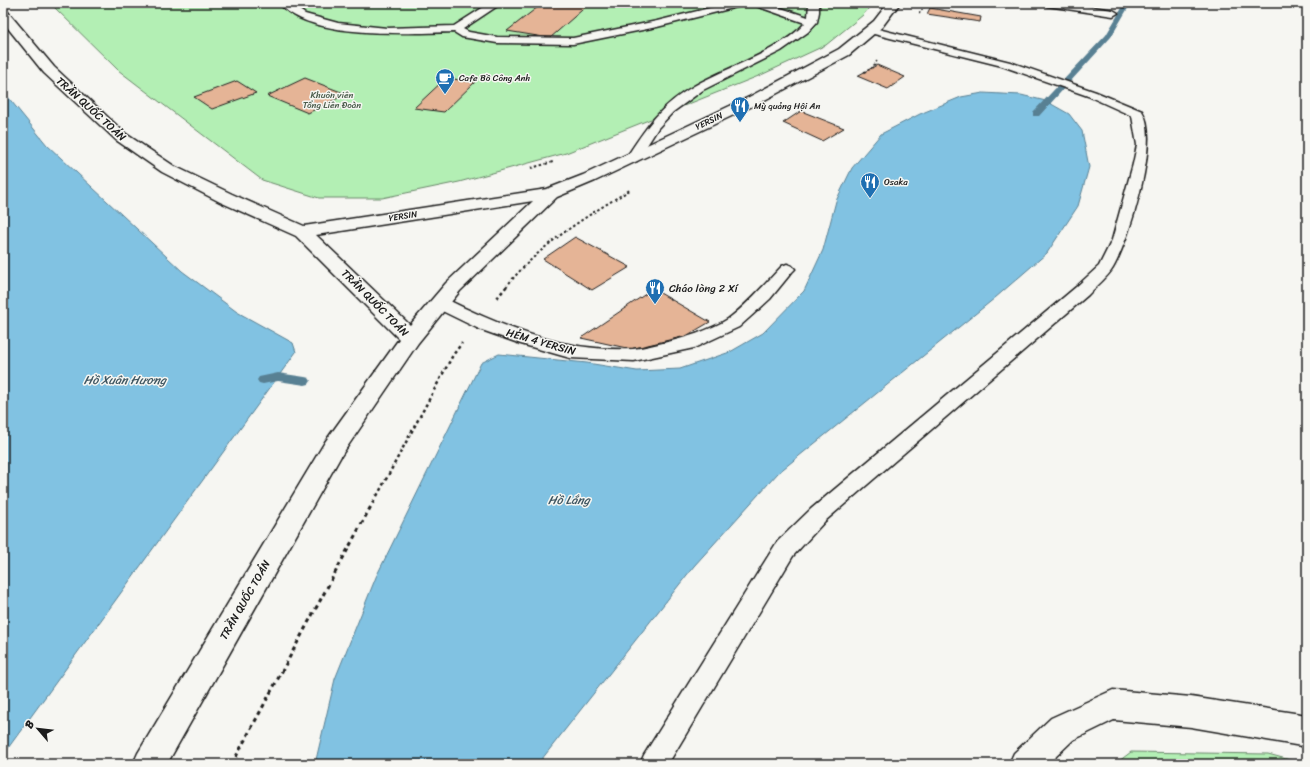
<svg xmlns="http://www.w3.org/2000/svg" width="1310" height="767" viewBox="0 0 1310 767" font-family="Sriracha,sans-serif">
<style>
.green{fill:#b3efb4;stroke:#688668}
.water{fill:#81c2e2;stroke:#598093}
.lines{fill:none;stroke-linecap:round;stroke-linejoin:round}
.stream{fill:#598093;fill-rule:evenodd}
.building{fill:#e5b496;stroke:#1c1c1c}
.lane-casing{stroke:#1c1c1c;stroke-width:3}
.street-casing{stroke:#1c1c1c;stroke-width:3}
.secondary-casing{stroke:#1c1c1c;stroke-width:3}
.path-far3{stroke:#1c1c1c;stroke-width:1.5;stroke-dasharray:2 2;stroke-linecap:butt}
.path-far2{stroke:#1c1c1c;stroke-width:2;stroke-dasharray:2.5 2.5;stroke-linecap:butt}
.path-far1{stroke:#1c1c1c;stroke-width:2.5;stroke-dasharray:3 3;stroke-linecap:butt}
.path{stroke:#1c1c1c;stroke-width:3;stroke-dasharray:4 4;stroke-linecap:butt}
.lane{fill:#f6f6f2;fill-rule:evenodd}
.street{fill:#f6f6f2;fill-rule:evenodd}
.secondary{fill:#f6f6f2;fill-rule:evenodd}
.labels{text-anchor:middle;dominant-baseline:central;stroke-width:3;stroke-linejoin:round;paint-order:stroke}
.far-poi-label{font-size:9px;fill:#1c1c1c;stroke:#f6f6f2;text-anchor:start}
.far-park-label{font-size:9px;fill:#495b4a;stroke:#f6f6f2}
.far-street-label{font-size:9px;fill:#1c1c1c;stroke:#f6f6f2}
.street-label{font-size:11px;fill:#1c1c1c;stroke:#f6f6f2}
.poi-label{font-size:11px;fill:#1c1c1c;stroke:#f6f6f2;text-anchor:start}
.water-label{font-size:12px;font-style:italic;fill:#3f5661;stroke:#f6f6f2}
</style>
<rect width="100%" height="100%" fill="#f6f6f2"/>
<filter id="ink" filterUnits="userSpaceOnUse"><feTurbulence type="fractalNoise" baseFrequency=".025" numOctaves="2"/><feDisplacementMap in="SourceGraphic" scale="8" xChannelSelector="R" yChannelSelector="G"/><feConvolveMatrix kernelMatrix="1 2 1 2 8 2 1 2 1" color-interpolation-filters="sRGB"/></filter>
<g filter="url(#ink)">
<path class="green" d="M50 3H873L863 15 826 45 761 75 566 153 459 182 382 198H319L262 180 118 70Z
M1131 752 1268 754 1305 764H1115Z"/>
<path class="water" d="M3 91 47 145 182 271 237 312 293 343 296 352 3 755Z
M983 93 1021 95 1046 101 1069 114 1082 131 1089 167 1078 206 1047 253 995 298 778 473 694 566 538 764H315L335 679 376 577 481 363 499 354 587 363 637 371 680 369 730 352 763 333 804 291 823 250 836 201 852 168 881 134 920 114 961 97Z"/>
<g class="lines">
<path class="stream" d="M1125 3H1131L1111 37 1039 116H1033V112L1106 35Z
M278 373 305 377 309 378 311 381 309 384 305 385 278 381 263 384 259 383 257 380 259 377Z"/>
</g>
<path class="building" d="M543 3H590L550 38 507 31Z
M930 8 981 17 980 22 927 14Z
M877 65 905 77 888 89 857 76Z
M305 78 346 94 308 113 267 96Z
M446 78 475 82 444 112 414 108Z
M237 81 256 93 212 109 194 97Z
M801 111 844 128 822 141 783 123Z
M575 237 630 267 592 290 543 259Z
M653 289 710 322 686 336 631 349 581 338Z"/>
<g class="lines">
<defs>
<path id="lane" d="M279 3H290L305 14 338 23 387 28 454 26 490 3H502L463 29 469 32 497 37 573 38 657 21 730 3H766L808 17 809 3H819V12L817 22 808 32 781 51 703 90 673 112 658 128 637 161 632 162 626 158C647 126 660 106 694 86 727 67 781 51 805 23L756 6H741L657 27 573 44 497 43 462 37 454 32C410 33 309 40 279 3Z
M1042 3H1066L1113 10 1118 13 1113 16 1047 6Z
M870 27 1010 62 1096 92 1142 111C1161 139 1129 240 1113 268 1107 278 1096 286 1088 295L825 521 793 556 668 764H640L644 755 777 542 811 509 1076 287 1099 266 1112 240 1133 164 1137 145 1132 116 1088 96 1002 66 866 32 865 30 866 28Z
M787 264 792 266 795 269 792 272 770 299 739 327 694 348 634 361 570 358 521 344 479 329 434 307 432 303 434 299 440 298 446 299C507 329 564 352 633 349 643 348 653 345 663 343 683 339 711 330 728 319 748 304 765 284 782 266Z"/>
<path id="street" d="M1113 690 1191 697 1307 715V747L1191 727 1114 720 1073 740 1048 764H1009L1014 753 1051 718Z"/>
<path id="secondary" d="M888 3H900L882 27 849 55 759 103 595 181 557 197 460 291 418 343 341 456 167 764H133L138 753 325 442 399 339 296 236 220 202 162 172 116 140 44 73 3 22V10L7 11 54 67 126 134 174 166 232 194 304 226 547 189 583 175 749 97 839 49 874 21ZM533 201 446 283 410 325 316 235Z"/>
</defs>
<use href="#lane" class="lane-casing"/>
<use href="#street" class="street-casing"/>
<use href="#secondary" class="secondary-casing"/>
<path class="path-far3" d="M919 14 927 3
M864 72 871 69 877 61"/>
<path class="path-far2" d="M531 168 553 162
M506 287C539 245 585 217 630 190"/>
<path class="path-far1" d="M497 298 507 286
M377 496 453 355 462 343"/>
<path class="path" d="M232 764 377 495"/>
<use href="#lane" class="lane"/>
<use href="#street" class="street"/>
<use href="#secondary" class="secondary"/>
</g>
</g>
<defs>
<symbol id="cafe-pin" viewBox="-11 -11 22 30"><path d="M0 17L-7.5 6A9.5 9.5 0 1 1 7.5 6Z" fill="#1f6fb2" stroke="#f6f6f2"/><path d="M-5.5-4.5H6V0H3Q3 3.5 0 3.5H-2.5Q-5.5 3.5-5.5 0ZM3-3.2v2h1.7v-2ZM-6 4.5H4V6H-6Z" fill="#fff"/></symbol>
<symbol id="restaurant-pin" viewBox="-11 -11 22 30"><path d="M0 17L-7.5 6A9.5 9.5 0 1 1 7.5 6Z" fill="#1f6fb2" stroke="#f6f6f2"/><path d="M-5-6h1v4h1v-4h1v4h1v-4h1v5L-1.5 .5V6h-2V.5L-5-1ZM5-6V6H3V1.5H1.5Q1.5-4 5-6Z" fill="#fff"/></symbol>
</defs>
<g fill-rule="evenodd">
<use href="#cafe-pin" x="434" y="67" width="22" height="30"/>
<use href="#restaurant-pin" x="729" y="95" width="22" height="30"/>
<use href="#restaurant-pin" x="859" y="171" width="22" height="30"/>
<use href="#restaurant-pin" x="644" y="277" width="22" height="30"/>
</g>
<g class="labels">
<g class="far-poi-label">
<text x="459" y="78">Cafe Bồ Công Anh</text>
<text x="754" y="106">Mỳ quảng Hội An</text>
<text x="884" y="182">Osaka</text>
</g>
<g class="far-park-label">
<text x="332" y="95">Khuôn viên<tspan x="332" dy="10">Tổng Liên Đoàn</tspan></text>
</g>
<g class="far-street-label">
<text transform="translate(709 121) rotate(-26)">YERSIN</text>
<text transform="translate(403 216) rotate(-9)">YERSIN</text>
</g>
<g class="street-label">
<text transform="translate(91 109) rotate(42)">TRẦN QUỐC TOẢN</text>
<text transform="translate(375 303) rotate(45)">TRẦN QUỐC TOẢN</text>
<text transform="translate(541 342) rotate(16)">HẺM 4 YERSIN</text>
<text transform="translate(245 600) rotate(-60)">TRẦN QUỐC TOẢN</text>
</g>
<g class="poi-label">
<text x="669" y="288">Cháo lòng 2 Xí</text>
</g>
<g class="water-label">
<text x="125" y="380">Hồ Xuân Hương</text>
<text x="569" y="500">Hồ Lắng</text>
</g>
</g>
<rect width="1310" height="767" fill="none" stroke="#f6f6f2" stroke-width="16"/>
<rect x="8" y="8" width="1294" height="751" fill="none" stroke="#1c1c1c" stroke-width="1.5" filter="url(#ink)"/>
<g transform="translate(38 729) rotate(298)" stroke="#f6f6f2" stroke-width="3" paint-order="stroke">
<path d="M0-3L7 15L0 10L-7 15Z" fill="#1c1c1c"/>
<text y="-6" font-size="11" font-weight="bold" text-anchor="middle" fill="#1c1c1c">B</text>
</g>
</svg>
